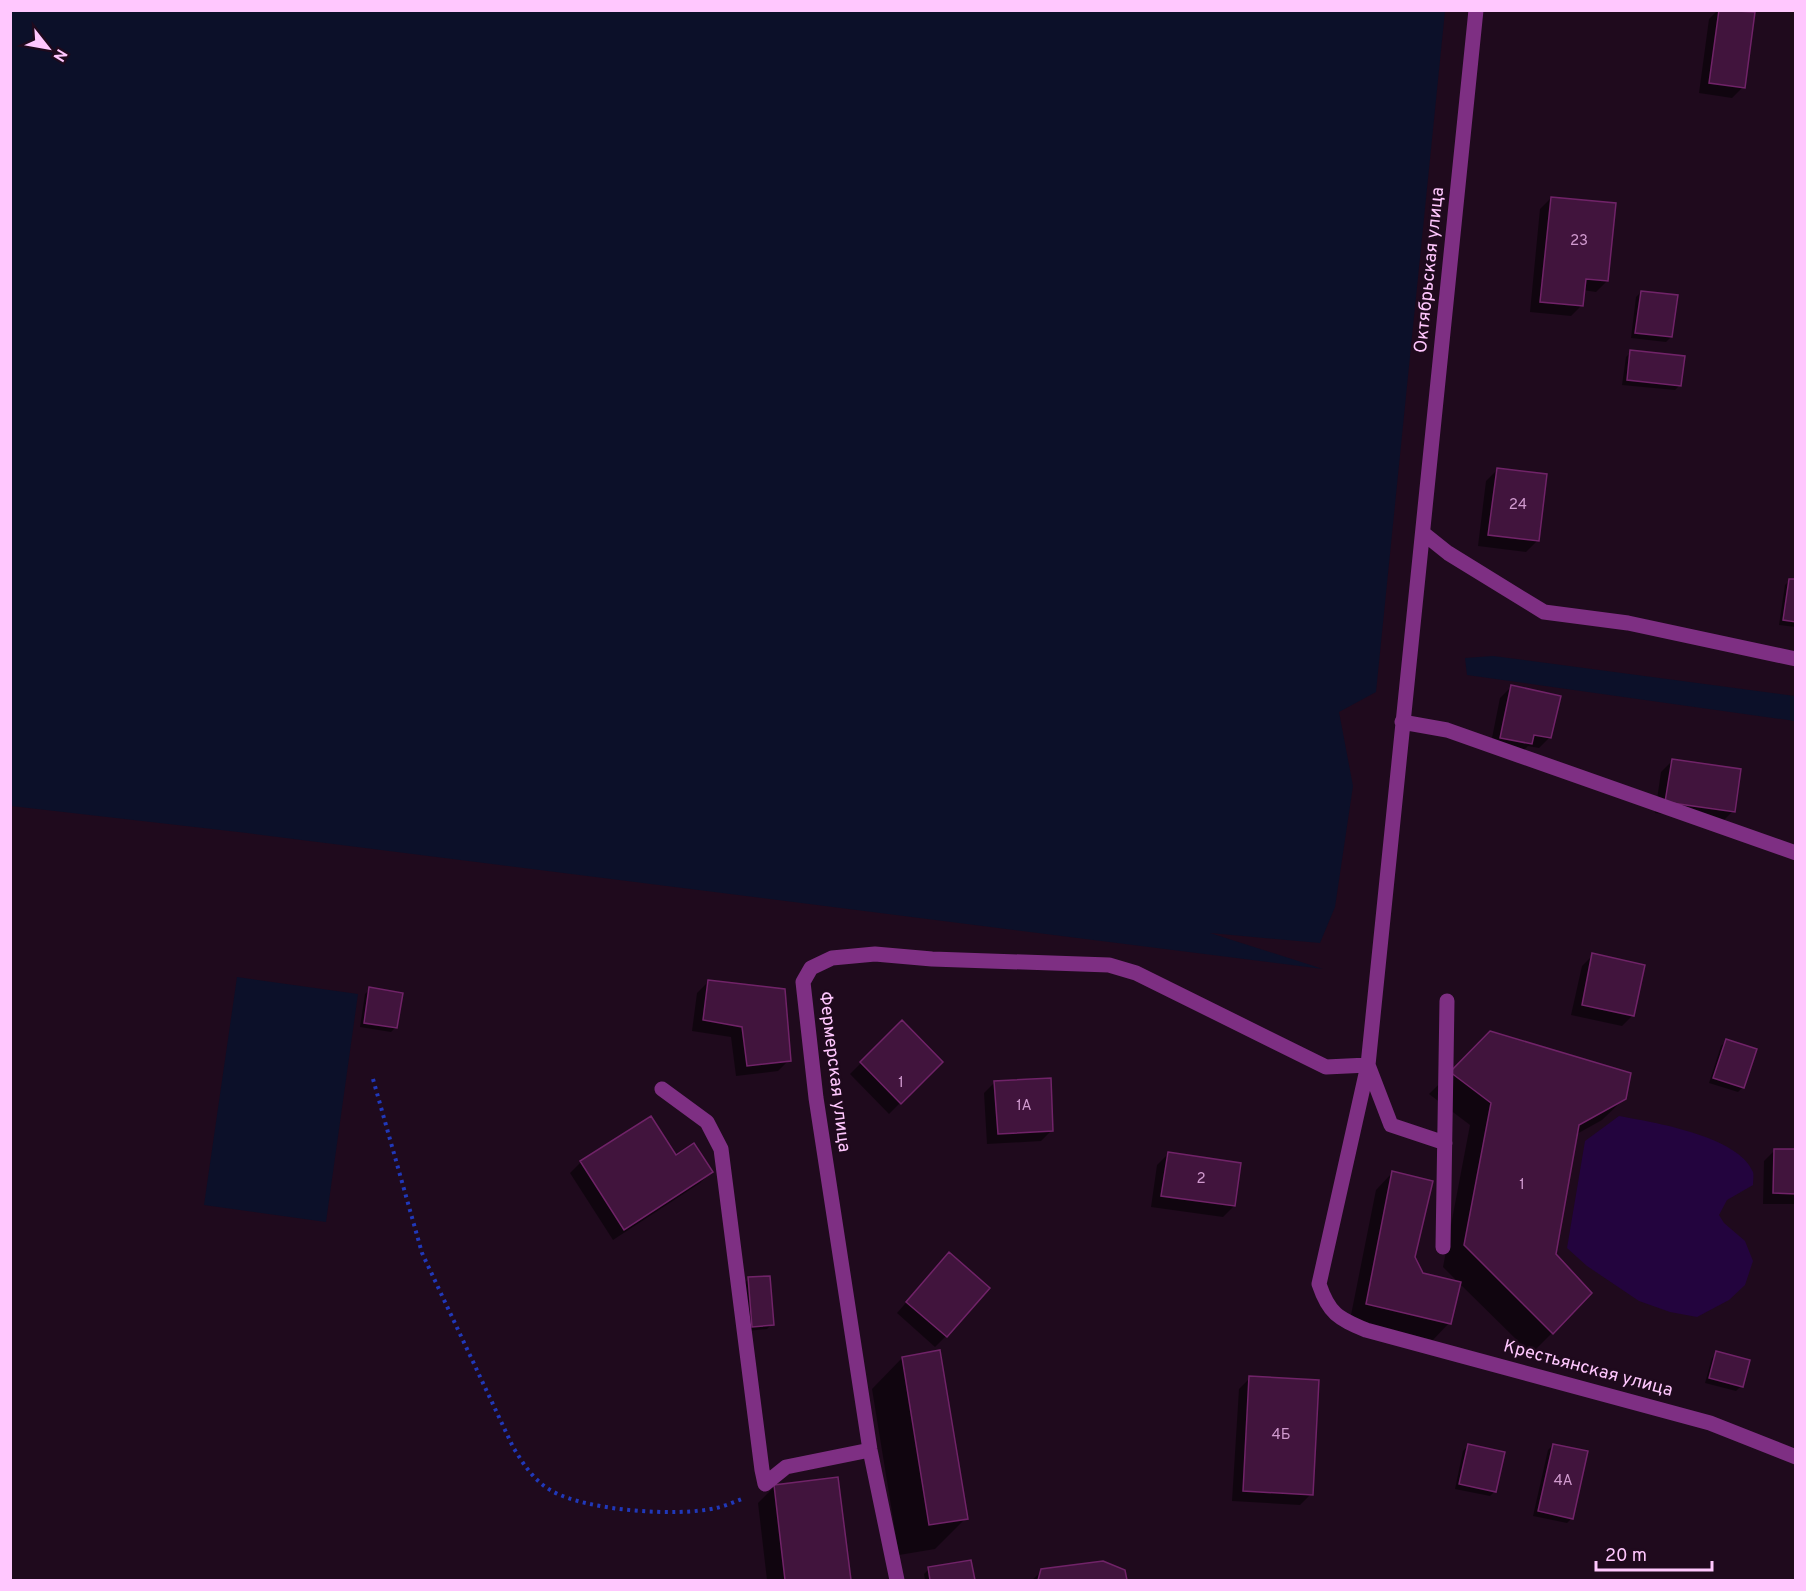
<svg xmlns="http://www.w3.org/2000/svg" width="1806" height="1591" viewBox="0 0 1806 1591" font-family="Overpass,sans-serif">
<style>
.green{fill:#0c1029}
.water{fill:#23043e}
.shadow{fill:#0007}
.building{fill:#41143d;stroke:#702368;stroke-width:1.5}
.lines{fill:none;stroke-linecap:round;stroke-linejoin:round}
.path{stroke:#2038ba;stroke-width:4;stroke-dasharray:3 4.5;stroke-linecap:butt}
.minor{stroke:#7e2f83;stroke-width:15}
.labels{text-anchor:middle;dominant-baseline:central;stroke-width:5;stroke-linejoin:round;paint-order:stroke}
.number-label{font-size:15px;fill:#d09ace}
.street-label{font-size:18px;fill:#ffc7fe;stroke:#1f0a1d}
</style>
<rect width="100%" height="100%" fill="#1f0a1d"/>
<path class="green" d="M11 10 1445 11 1376 692 1339 712 1353 786 1335 907 1320 943 1210 933 1323 969 247 833 11 806Z
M1493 656 1795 696V721L1467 675 1465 658Z
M237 977 358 994 326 1222 204 1205Z"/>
<path class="water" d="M1619 1116C1652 1122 1739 1136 1753 1172 1754 1175 1753 1181 1753 1185L1727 1200 1719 1215 1724 1223 1745 1241 1753 1261 1745 1285 1729 1300 1697 1317 1670 1312 1639 1301 1587 1266 1567 1248 1585 1141Z"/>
<path class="shadow" d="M1718 10 1754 13 1743 87 1732 98 1699 93 1709 19Z
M1551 198 1607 281 1596 292 1583 290 1582 305 1571 316 1530 312 1540 209Z
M1641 292 1671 337 1666 342 1631 338 1636 297Z
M1631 352 1680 385 1675 390 1622 385 1626 357Z
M1497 470 1537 541 1526 552 1478 546 1486 481Z
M1790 580 1796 581V627L1779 625 1785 585Z
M1511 687 1550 737 1539 748 1528 746 1520 754 1490 748 1500 698Z
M1672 761 1733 811 1722 822 1655 813 1661 772Z
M1593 955 1633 1015 1622 1026 1571 1015 1582 966Z
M708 982 789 1060 778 1071 736 1076 731 1037 692 1031 697 993Z
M370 989 396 1027 391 1032 360 1027 365 994Z
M902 1022 941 1062 889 1114 850 1074Z
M1491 1033 1625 1098 1602 1120 1575 1135 1555 1255 1552 1333 1531 1354 1459 1283 1449 1323 1433 1340 1350 1320 1376 1190 1392 1173 1414 1257 1422 1274 1459 1283 1443 1267 1470 1125 1429 1094Z
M1726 1041 1743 1087 1738 1092 1709 1083 1721 1046Z
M995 1082 1052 1130 1041 1141 987 1144 984 1093Z
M1775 1150H1796V1204H1763L1764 1161Z
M1168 1154 1234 1206 1223 1217 1151 1207 1157 1165Z
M676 1157 711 1172 700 1183 613 1240 570 1173 581 1162Z
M939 1265 946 1336 935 1347 897 1313Z
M749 1279 772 1324 767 1329 747 1331 743 1284Z
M1717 1353 1741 1386 1736 1391 1705 1383 1712 1358Z
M902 1358 966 1518 935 1549 899 1555 872 1389Z
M1250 1378 1311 1494 1300 1505 1232 1501 1239 1389Z
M1553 1445 1572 1518 1567 1523 1533 1516 1548 1450Z
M1468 1446 1495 1491 1490 1496 1455 1489 1463 1451Z
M836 1478 849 1580H767L758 1503 775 1486Z
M970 1561 974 1580H925L924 1574 929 1569Z
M1042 1571H1124L1125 1580H1032Z"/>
<path class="building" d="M1719 10 1755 12 1745 88 1709 83Z
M1551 197 1616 203 1608 281 1586 279 1583 306 1540 302Z
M1641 291 1678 295 1672 337 1635 333Z
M1630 350 1685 356 1681 386 1627 380Z
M1497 468 1547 474 1539 541 1488 535Z
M1789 579H1796V622L1783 620Z
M1511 685 1561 696 1551 738 1534 735 1532 744 1500 738Z
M1672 759 1741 769 1735 812 1665 802Z
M1592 953 1645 965 1634 1016 1582 1005Z
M708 980 785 989 791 1061 747 1066 742 1027 703 1020Z
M369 987 403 993 397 1028 364 1023Z
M902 1020 943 1062 901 1104 860 1062Z
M1490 1031 1631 1073 1626 1099 1579 1125 1556 1254 1592 1293 1553 1334 1464 1245 1491 1103 1450 1072Z
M1726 1039 1757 1049 1744 1088 1713 1078Z
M1051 1078 1053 1131 998 1134 994 1081Z
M651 1116 676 1155 694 1143 713 1172 624 1230 580 1161Z
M1774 1149H1796V1194L1773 1193Z
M1168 1152 1241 1163 1235 1206 1161 1196Z
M1392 1171 1433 1181 1415 1257 1423 1273 1461 1282 1451 1324 1366 1304Z
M949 1252 990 1288 947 1337 906 1302Z
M770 1276 774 1325 752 1327 748 1277Z
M940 1350 968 1519 929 1525 902 1357Z
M1716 1351 1750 1360 1743 1387 1709 1378Z
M1249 1376 1319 1380 1313 1495 1243 1491Z
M1468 1444 1505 1452 1496 1492 1459 1484Z
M1553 1444 1588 1451 1573 1519 1538 1511Z
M838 1477 851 1580H785L774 1485Z
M971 1560 975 1580H930L928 1567Z
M1103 1561 1125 1570 1127 1580H1038L1041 1569Z"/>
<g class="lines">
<path class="path" d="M373 1079 422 1253 513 1447C524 1465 534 1481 552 1491 587 1511 678 1517 716 1508 725 1506 734 1502 742 1499"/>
<path class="minor" d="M1476 10 1368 1065 1319 1284C1329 1314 1338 1318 1366 1330L1710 1423 1796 1457
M1423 533 1448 553 1544 612 1628 623 1796 659
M1402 722 1447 730 1796 853
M662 1089 707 1122 721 1149 762 1470 765 1484 786 1467 870 1450
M1443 1247 1447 1001
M897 1580 870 1450 816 1098 803 982 811 968 832 958 875 954 932 959 1109 965 1136 973 1326 1067 1368 1065 1391 1125 1445 1143"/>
</g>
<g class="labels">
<g class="number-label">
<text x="1579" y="241">23</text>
<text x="1518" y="505">24</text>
<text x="901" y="1083">1</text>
<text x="1024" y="1106">1А</text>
<text x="1201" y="1179">2</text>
<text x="1522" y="1185">1</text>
<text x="1281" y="1435">4Б</text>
<text x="1563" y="1481">4А</text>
</g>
<g class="street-label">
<text transform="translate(1430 270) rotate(-84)">Октябрьская улица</text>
<text transform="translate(834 1072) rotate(83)">Фермерская улица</text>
<text transform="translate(1588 1369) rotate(15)">Крестьянская улица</text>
</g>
</g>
<rect width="1806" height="1591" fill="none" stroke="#ffc7fe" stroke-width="24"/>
<g transform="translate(48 48) rotate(121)" stroke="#1f0a1d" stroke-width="4.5" paint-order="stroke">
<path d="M0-4.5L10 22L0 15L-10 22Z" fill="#ffc7fe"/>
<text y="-9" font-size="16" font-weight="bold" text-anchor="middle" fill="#ffc7fe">N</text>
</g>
<path d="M1596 1561v9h116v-9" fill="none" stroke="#ffc7fe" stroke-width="3"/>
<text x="1605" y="1561" font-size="18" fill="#ffc7fe" stroke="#1f0a1d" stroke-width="4.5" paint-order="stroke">20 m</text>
</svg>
